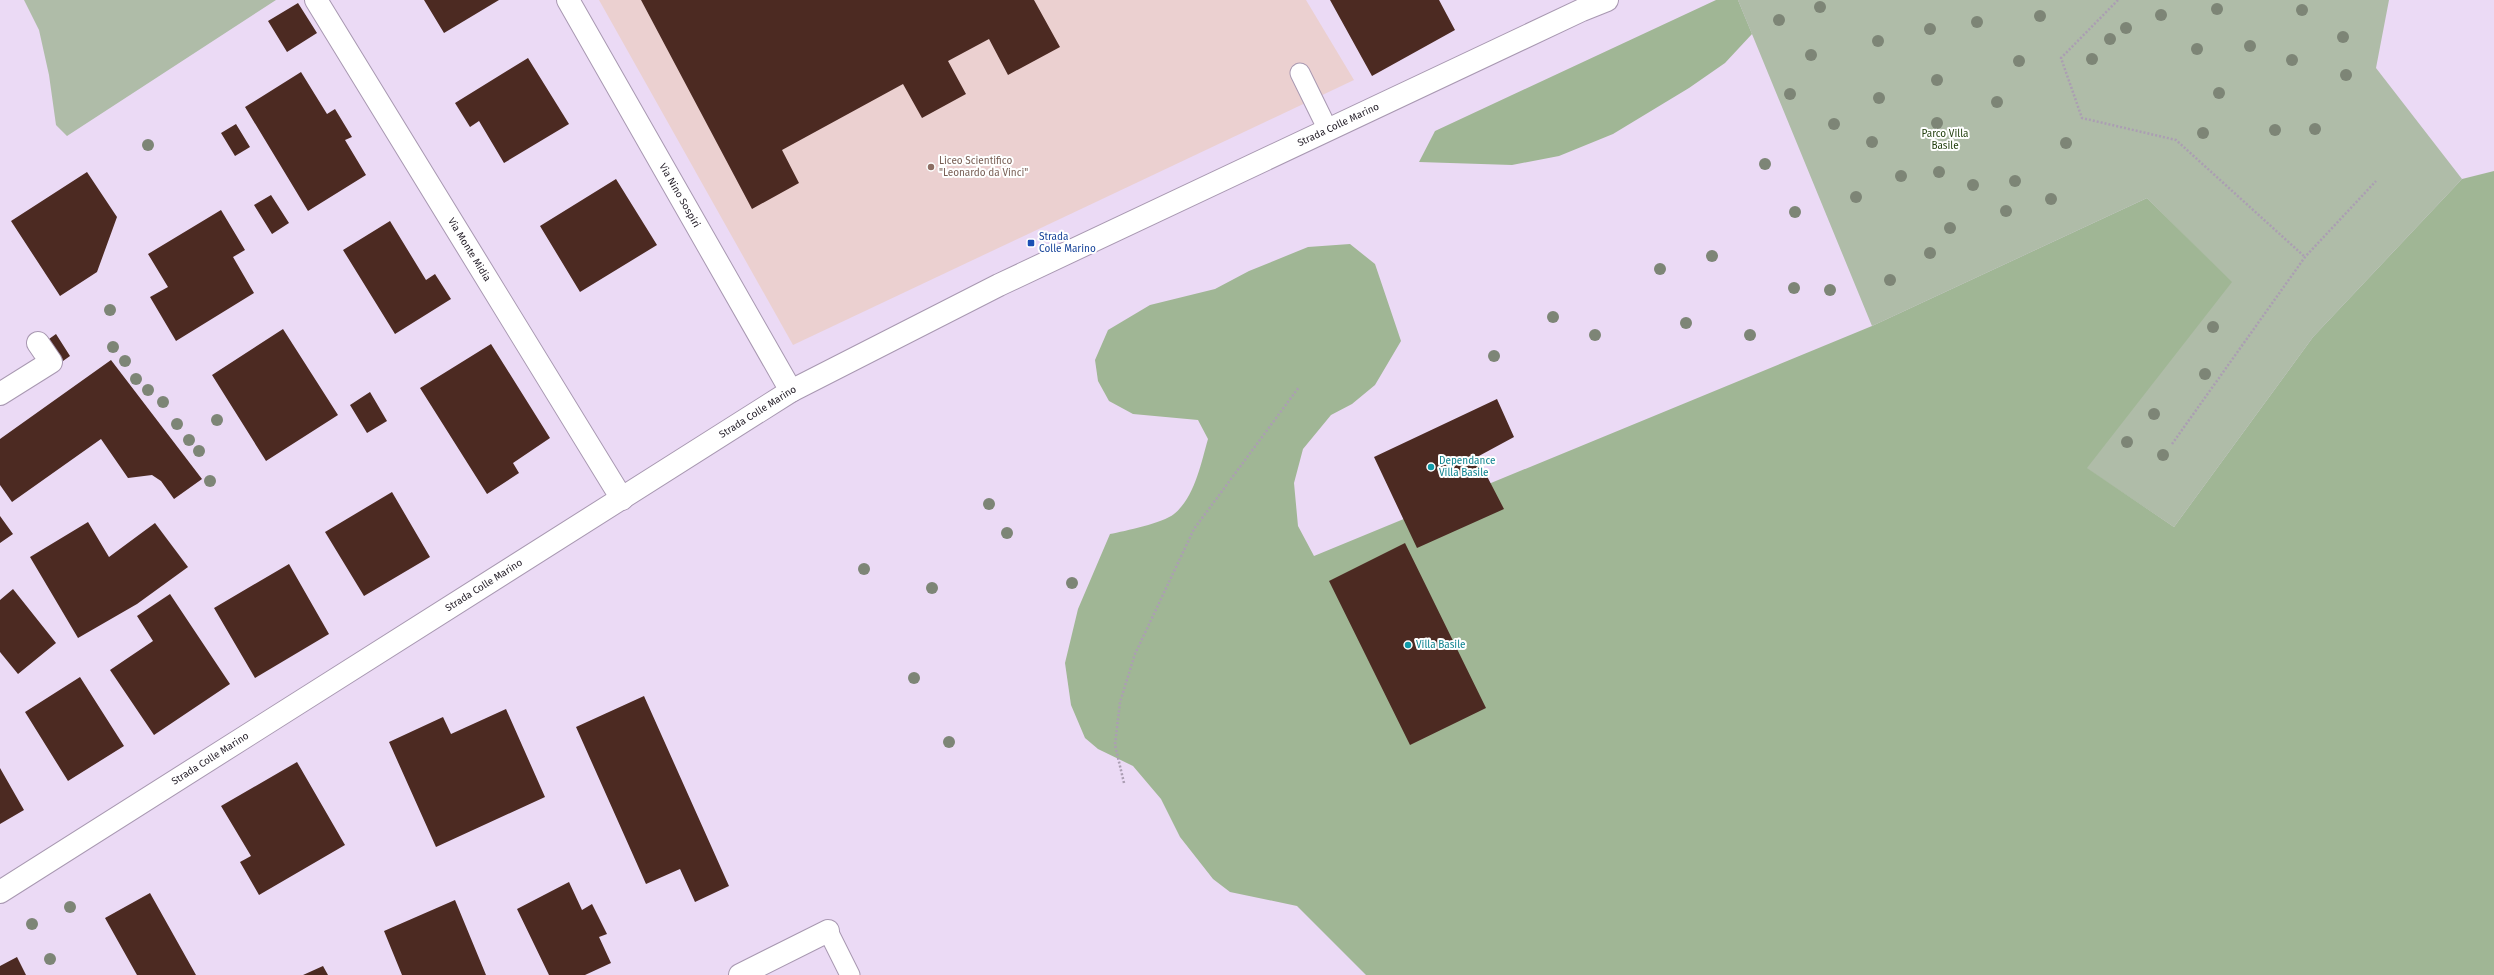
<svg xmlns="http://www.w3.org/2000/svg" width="2494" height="975" viewBox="0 0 2494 975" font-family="'Fira Sans',sans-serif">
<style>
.education{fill:#ebd0d0}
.green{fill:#afbca8}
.forest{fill:#a0b695}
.building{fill:#4c2a22}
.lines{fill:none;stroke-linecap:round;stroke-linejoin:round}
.service-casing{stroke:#a898b1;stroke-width:21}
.minor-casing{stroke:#a898b1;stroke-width:24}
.path{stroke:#ab9eb3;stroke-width:2.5;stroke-dasharray:2 2;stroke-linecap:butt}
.service{stroke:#fff;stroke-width:19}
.minor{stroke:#fff;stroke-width:22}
.tree{fill:#7d8576}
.education-dot{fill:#8d6e63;stroke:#fff;stroke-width:1.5}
.transit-dot{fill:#1a4fb4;stroke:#fff;stroke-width:1.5}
.culture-dot{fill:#0f9aa8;stroke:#fff;stroke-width:1.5}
.labels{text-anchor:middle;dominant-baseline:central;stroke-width:4;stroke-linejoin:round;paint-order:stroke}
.street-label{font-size:10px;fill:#231d27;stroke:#fff}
.park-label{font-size:10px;fill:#23400f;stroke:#fff}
.education-label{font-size:10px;fill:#785e54;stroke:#fff;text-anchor:start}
.transit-label{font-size:10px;fill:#164399;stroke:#fff;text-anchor:start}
.culture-label{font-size:10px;fill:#0d838f;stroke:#fff;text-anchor:start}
</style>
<rect width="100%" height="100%" fill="#ebdaf5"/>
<path class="education" d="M599 0H1306L1354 80 793 345Z"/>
<path class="green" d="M24 0H276L67 136 56 125 49 75 39 30Z
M1738 0H2389L2376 68 2462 179 2313 337 2174 527 2086 468 2231 282 2147 198 1872 326Z"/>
<path class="forest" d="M1716 0H1738L1752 34 1725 63 1689 88 1613 134 1559 156 1512 165 1419 162 1435 131Z
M2494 171V975H1366L1297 906 1230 892 1213 879 1180 837 1161 799 1133 766 1098 749 1085 738 1071 705 1065 663 1078 609 1110 534C1125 531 1163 523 1174 514 1195 497 1201 463 1208 439L1198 420 1133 414 1109 401 1098 381 1095 360 1108 330 1150 305 1215 289 1249 271 1308 247 1350 244 1375 264 1401 341 1375 385 1352 404 1331 415 1303 449 1294 483 1298 526 1314 556 1872 326 2147 198 2232 282 2087 468 2174 527 2313 337 2462 179Z"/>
<path class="building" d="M424 0H499L444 33Z
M641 0H1034L1060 47 1008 75 989 39 948 61 966 94 922 118 903 84 782 150 799 183 752 209Z
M1330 0H1439L1455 30 1372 76Z
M298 3 317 33 287 52 268 21Z
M528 58 569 124 504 163 479 121 470 127 455 103Z
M301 72 327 114 335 109 352 137 345 140 366 175 308 211 245 107Z
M236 124 250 147 235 156 221 133Z
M87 172 117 217 97 272 60 296 11 221Z
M616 179 657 245 580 292 540 226Z
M271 195 289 223 272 234 254 205Z
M221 210 245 250 233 257 254 293 176 341 150 297 168 287 148 254Z
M390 221 426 280 435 274 451 299 395 334 343 250Z
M283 329 338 415 266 461 212 375Z
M56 334 70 356 63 361 49 339Z
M491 344 550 438 513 463 519 473 487 494 420 388Z
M111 360 202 479 174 499 161 481 152 475 128 478 101 439 12 502 0 485V439Z
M370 392 387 421 367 433 350 405Z
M1497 399 1514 437 1477 457 1504 509 1417 548 1374 457Z
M392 492 430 557 364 596 325 532Z
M0 516 13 534 0 543Z
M88 522 109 557 155 523 188 567 137 604 78 638 30 557Z
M1405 543 1486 708 1410 745 1329 581Z
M289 564 329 634 255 678 214 608Z
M13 589 56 643 18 674 0 652V600Z
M170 594 230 684 154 735 110 670 153 641 137 616Z
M80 677 124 746 68 781 25 712Z
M644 696 729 886 695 902 680 869 646 884 576 727Z
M506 709 545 797 436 847 389 742 443 717 451 734Z
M297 762 345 845 259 895 240 862 251 856 221 806Z
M0 768 24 810 0 824Z
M569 882 582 910 592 904 607 934 599 937 611 963 585 975H549L517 909Z
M150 893 196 975H137L105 918Z
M455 900 486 975H402L384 931Z
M17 957 26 975H0V966Z
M323 966 328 975H303Z"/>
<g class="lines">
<defs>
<path id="service" d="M1300 73 1328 130
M828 931 850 975"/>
<g id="minor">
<path id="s1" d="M316 0 622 499"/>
<path id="s2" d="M568 0 791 391"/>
<path d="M0 394 51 362 38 343"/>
<path id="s3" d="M0 892 791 391 999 285 1582 10 1607 0"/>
<path d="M740 975 828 931"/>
</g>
</defs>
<use href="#service" class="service-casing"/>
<use href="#minor" class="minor-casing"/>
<path class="path" d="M2118 0 2061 58 2082 118 2176 140 2305 257
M2172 444 2305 257 2376 181
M1124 783 1115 745 1120 702 1135 654 1194 529 1299 387"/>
<use href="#service" class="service"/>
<use href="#minor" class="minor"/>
</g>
<g class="tree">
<circle cx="1820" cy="7" r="6"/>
<circle cx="2217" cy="9" r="6"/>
<circle cx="2302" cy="10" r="6"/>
<circle cx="2161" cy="15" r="6"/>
<circle cx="2040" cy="16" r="6"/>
<circle cx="1779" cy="20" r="6"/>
<circle cx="1977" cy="22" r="6"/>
<circle cx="2126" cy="28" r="6"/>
<circle cx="1930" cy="29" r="6"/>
<circle cx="2343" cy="37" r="6"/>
<circle cx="2110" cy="39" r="6"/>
<circle cx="1878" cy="41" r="6"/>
<circle cx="2250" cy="46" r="6"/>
<circle cx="2197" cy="49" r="6"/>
<circle cx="1811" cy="55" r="6"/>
<circle cx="2092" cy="59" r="6"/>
<circle cx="2292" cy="60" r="6"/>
<circle cx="2019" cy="61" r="6"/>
<circle cx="2346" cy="75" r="6"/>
<circle cx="1937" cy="80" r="6"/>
<circle cx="2219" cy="93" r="6"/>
<circle cx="1790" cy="94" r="6"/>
<circle cx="1879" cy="98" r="6"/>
<circle cx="1997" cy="102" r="6"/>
<circle cx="1937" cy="123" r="6"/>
<circle cx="1834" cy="124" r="6"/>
<circle cx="2315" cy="129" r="6"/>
<circle cx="2275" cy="130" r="6"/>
<circle cx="2203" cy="133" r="6"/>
<circle cx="1872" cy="142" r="6"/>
<circle cx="2066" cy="143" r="6"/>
<circle cx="148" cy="145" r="6"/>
<circle cx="1765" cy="164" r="6"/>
<circle cx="1939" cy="172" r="6"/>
<circle cx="1901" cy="176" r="6"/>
<circle cx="2015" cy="181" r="6"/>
<circle cx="1973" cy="185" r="6"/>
<circle cx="1856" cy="197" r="6"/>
<circle cx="2051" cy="199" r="6"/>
<circle cx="2006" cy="211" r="6"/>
<circle cx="1795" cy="212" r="6"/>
<circle cx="1950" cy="228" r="6"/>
<circle cx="1930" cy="253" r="6"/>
<circle cx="1712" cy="256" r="6"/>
<circle cx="1660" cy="269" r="6"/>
<circle cx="1890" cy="280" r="6"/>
<circle cx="1794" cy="288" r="6"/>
<circle cx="1830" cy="290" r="6"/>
<circle cx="110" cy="310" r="6"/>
<circle cx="1553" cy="317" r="6"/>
<circle cx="1686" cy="323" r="6"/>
<circle cx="2213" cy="327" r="6"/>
<circle cx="1595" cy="335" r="6"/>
<circle cx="1750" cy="335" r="6"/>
<circle cx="113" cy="347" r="6"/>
<circle cx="1494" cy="356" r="6"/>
<circle cx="125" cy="361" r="6"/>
<circle cx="2205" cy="374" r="6"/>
<circle cx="136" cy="379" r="6"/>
<circle cx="148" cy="390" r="6"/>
<circle cx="163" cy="402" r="6"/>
<circle cx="2154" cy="414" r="6"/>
<circle cx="217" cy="420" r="6"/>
<circle cx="177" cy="424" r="6"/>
<circle cx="189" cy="440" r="6"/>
<circle cx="2127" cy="442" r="6"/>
<circle cx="199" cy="451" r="6"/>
<circle cx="2163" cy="455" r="6"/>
<circle cx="210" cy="481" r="6"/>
<circle cx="989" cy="504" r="6"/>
<circle cx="1007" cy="533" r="6"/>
<circle cx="864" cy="569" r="6"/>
<circle cx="1072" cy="583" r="6"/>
<circle cx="932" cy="588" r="6"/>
<circle cx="914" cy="678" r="6"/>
<circle cx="949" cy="742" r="6"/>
<circle cx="70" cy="907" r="6"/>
<circle cx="32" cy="924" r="6"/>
<circle cx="50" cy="959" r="6"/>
</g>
<circle class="education-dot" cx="931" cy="167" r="4"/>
<rect class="transit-dot" x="1027" y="239" width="8" height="8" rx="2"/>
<g class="culture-dot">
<circle cx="1431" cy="467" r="4"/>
<circle cx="1408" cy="645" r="4"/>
</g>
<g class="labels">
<g class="street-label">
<text stroke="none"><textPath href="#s3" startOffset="1545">Strada Colle Marino</textPath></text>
<text stroke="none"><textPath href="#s2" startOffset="225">Via Nino Sospiri</textPath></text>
<text stroke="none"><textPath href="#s1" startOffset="293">Via Monte Midia</textPath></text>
<text stroke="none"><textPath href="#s3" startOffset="897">Strada Colle Marino</textPath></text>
<text stroke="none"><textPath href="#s3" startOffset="573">Strada Colle Marino</textPath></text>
<text stroke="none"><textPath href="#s3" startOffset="249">Strada Colle Marino</textPath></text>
</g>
<g class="park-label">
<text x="1945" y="134">Parco Villa<tspan x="1945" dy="12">Basile</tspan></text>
</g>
<g class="education-label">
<text x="939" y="161">Liceo Scientifico<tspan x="939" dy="12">"Leonardo da Vinci"</tspan></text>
</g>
<g class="transit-label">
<text x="1039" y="237">Strada<tspan x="1039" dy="12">Colle Marino</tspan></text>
</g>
<g class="culture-label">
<text x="1439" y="461">Dependance<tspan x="1439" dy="12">Villa Basile</tspan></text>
<text x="1416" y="645">Villa Basile</text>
</g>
</g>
</svg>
